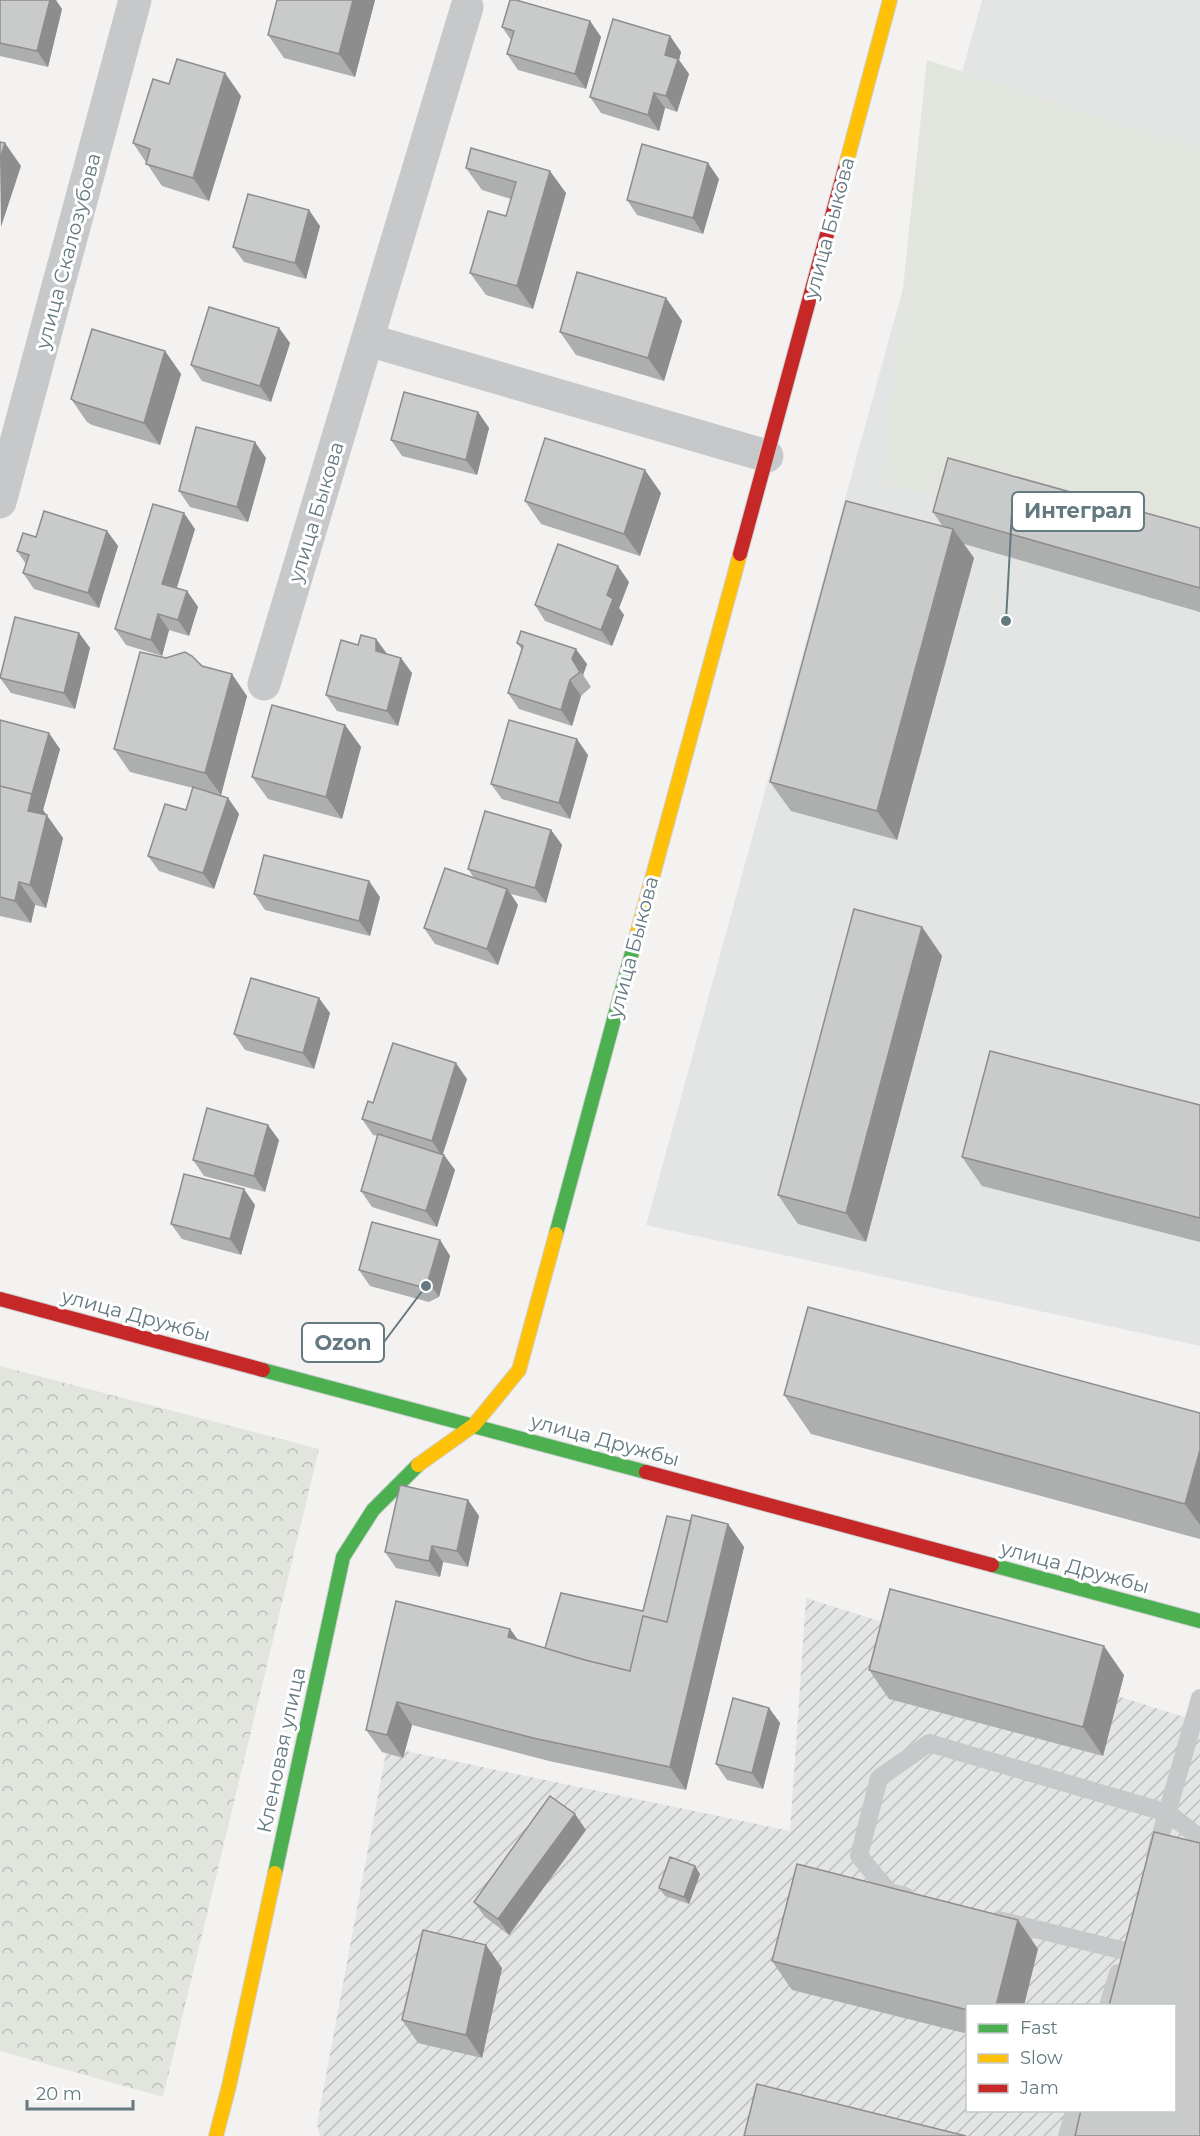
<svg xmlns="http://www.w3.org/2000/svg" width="1200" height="2136" viewBox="0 0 1200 2136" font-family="Montserrat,sans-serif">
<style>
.built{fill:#e3e4e4}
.industrial{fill:url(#industrial-furrows);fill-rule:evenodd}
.green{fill:#e2e4de}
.park{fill:url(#park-crowns)}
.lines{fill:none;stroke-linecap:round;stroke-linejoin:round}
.fast-casing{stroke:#cfd0d1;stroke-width:16}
.slow-casing{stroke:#cfd0d1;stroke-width:16}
.jam-casing{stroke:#cfd0d1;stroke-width:16}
.lane{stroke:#c7c8c9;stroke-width:18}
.street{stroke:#c7c8c9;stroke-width:33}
.fast{stroke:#4caf50;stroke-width:14}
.slow{stroke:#ffc107;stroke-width:14}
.jam{stroke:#c62828;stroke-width:14}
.wall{fill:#adaeae}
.shaded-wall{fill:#8d8d8d}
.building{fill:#c9caca;stroke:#8d8d8d;stroke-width:1.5}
.labels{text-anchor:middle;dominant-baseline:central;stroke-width:6;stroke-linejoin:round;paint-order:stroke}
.street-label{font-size:20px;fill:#647980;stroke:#fff}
.leader{fill:none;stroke:#647980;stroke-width:2}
.callout-dot{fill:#647980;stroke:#fff;stroke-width:2}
.callout{fill:#fff;stroke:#647980;stroke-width:2}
.callout-label{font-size:21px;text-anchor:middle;font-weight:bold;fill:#647980}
</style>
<defs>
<pattern id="industrial-furrows" width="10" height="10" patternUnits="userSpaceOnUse" patternTransform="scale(1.5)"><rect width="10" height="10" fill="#e3e4e4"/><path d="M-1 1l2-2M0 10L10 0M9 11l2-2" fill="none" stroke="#bcbebe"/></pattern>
<pattern id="park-crowns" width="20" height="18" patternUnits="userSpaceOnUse" patternTransform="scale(1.5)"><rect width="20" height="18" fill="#e2e4de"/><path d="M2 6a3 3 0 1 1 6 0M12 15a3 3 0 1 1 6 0" fill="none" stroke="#bbbeb9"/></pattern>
</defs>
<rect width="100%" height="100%" fill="#f3f2f1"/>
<path class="built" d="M982 0H1200V1346L646 1225Z"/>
<path class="industrial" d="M806 1598 1200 1722V2136H320L317 2124 387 1747 790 1831ZM968 2006H1174V2110H968Z"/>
<path class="green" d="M927 60 1200 149V529L882 487Z"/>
<path class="park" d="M0 1366 319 1449 163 2097 0 2051Z"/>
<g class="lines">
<defs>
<path id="fast" d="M556 1234 637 934
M263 1370 646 1472
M992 1565 1200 1621
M275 1873 343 1557 373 1510 418 1465"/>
<path id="slow" d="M845 168 890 0
M637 934 740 554
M418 1465 474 1425 519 1370 556 1234
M216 2136 229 2086 275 1873"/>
<path id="jam" d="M740 554 845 168
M0 1299 263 1370
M646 1472 992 1565"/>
</defs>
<use href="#fast" class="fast-casing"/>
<use href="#slow" class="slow-casing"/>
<use href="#jam" class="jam-casing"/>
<path class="lane" d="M1155 1855 1200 1698
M905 1896 889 1892 859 1856 879 1778 929 1743 1168 1813 1200 1838
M999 1920 1125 1951
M1108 2006 1118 1973
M1067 2136 1075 2110"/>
<path class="street" d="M368 340 767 456
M0 502 135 0
M264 684 467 7"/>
<use href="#fast" class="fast"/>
<use href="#slow" class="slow"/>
<use href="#jam" class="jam"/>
</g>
<path class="wall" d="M0 0 62 9 48 67 0 56Z
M277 0H375L355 77 284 58 268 35Z
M590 21 601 37 586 89 518 70 507 54 511 40 502 27Z
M670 36 681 52 679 60 689 74 677 112 665 108 659 131 601 113 590 97Z
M169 84 241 96 209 201 162 186 133 143Z
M466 168 566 193 533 309 486 295 470 273 506 216 511 199 482 190Z
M719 179 703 234 637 215 627 200Z
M320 226 306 279 244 262 233 247Z
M666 298 682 321 664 381 576 355 560 332Z
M279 328 290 343 271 402 202 381 191 365Z
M165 351 181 374 160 445 92 425 87 422 71 399Z
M478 412 489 428 477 475 402 456 391 440Z
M266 458 248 522 190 507 179 491Z
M661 493 640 556 541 524 525 501Z
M933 512 1200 528V612L964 544 974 558 897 840 791 811 770 782 943 527Z
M195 529 177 588 187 591 198 607 189 636 169 630 162 656 126 645 115 629Z
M107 531 118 546 99 608 34 589 23 573 26 564 17 551Z
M629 582 619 608 624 615 612 646 545 621 535 605Z
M79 633 90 648 75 709 11 693 0 678Z
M376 639 387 654 412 673 398 726 337 711 326 695 358 645Z
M517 643 587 664 583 675 591 687 581 696 572 726 519 709 508 693 522 650Z
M166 658 202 666 247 696 221 795 228 798 239 814 214 889 159 871 148 856 186 810 193 788 130 772 114 749Z
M0 720 60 749 43 810 63 838 46 908 35 905 31 923 0 916Z
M345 725 361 747 342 819 268 799 252 777Z
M588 755 570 819 502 799 491 784Z
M551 830 562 845 546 903 511 894 518 905 498 965 435 944 424 928 474 878 468 869Z
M254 894 380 897 370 936 265 910Z
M922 927 942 956 866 1242 798 1224 778 1195Z
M330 1013 314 1069 245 1050 234 1034Z
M467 1079 443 1154 455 1170 437 1227 372 1207 361 1191 378 1136 373 1135 362 1119 373 1103Z
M1200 1105V1242L982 1186 962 1157Z
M279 1140 265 1192 204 1176 193 1160Z
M255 1205 241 1255 182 1239 171 1224Z
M440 1240 450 1256 439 1297 429 1302 370 1286 359 1270Z
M784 1395 1200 1413V1539L811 1434Z
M468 1500 479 1516 468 1567 443 1562 440 1577 396 1568 385 1552Z
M691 1521 728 1524 744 1547 686 1790 549 1761 412 1725 403 1758 382 1752 366 1730 396 1601 510 1629 518 1640 545 1648 643 1611Z
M869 1670 1124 1675 1103 1756 889 1699Z
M769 1708 780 1723 763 1789 727 1780 716 1764Z
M586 1830 509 1935 485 1917 474 1902Z
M700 1874 689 1904 665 1896 659 1888Z
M1038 1949 968 2006V2034L792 1990 772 1961Z
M502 1968 482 2058 418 2043 402 2020Z"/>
<path class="shaded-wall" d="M50 0H56L62 9 48 67 37 51Z
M353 0H375L355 77 339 54Z
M590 21 601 37 586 89 575 74Z
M670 36 681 52 679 60 689 74 677 112 666 96 665 55Z
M225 73 241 96 209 201 193 178Z
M654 93 665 108 659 131 648 115Z
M5 143 21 166 1 227 0 159Z
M708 163 719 179 703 234 693 218Z
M550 171 566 193 533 309 517 286Z
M309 210 320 226 306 279 295 263Z
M666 298 682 321 664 381 648 358Z
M279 328 290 343 271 402 260 386Z
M165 351 181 374 160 445 144 423Z
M478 412 489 428 477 475 466 460Z
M255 442 266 458 248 522 237 507Z
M645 470 661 493 640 556 624 534Z
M184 513 195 529 173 599 162 584Z
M953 529 974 558 897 840 877 811Z
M107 531 118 546 99 608 88 593Z
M618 566 629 582 619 608 624 615 612 646 601 630 607 595Z
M187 591 198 607 189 636 178 620Z
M158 614 169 630 162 656 151 640Z
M79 633 90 648 75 709 64 693Z
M376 639 387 654 376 651Z
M576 649 587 664 583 675 591 687 572 659Z
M401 658 412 673 398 726 387 711Z
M232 674 247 696 221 795 205 773Z
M570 680 581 696 572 726 561 710Z
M345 725 361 747 342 819 326 797Z
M49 733 60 749 43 810 63 838 46 908 30 885 28 811Z
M577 739 588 755 570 819 559 803Z
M228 798 239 814 214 889 203 873Z
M551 830 562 845 546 903 535 888Z
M369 881 380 897 370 936 359 921Z
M19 882 35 905 31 923 15 901Z
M507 889 518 905 498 965 487 949Z
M922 927 942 956 866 1242 846 1213Z
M319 998 330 1013 314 1069 303 1053Z
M456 1063 467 1079 442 1156 432 1141Z
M268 1125 279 1140 265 1192 254 1176Z
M444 1155 455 1170 437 1227 426 1211Z
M244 1189 255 1205 241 1255 230 1239Z
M440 1240 450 1256 439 1297 428 1281Z
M1200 1450V1525L1185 1504Z
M468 1500 479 1516 468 1567 457 1551Z
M728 1524 744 1547 686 1790 670 1767Z
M432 1546 443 1562 440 1577 429 1561Z
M510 1629 526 1651 508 1637Z
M1104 1646 1124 1675 1103 1756 1083 1727Z
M397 1702 412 1725 403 1758 387 1735Z
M769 1708 780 1723 763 1789 752 1773Z
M575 1814 586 1830 509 1935 498 1919Z
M695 1866 700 1874 689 1904 684 1897Z
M1018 1920 1038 1949 1024 2006H996Z
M486 1945 502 1968 482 2058 466 2035Z"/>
<path class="building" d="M0 0H50L37 51 0 43Z
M277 0H353L339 54 268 35Z
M510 0H516L590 21 575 74 507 54 514 31 502 27Z
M613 19 670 36 665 55 678 59 666 96 654 93 648 115 590 97Z
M177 59 225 73 193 178 146 164 150 149 133 143 153 79 169 84Z
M0 142 5 143 0 159Z
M642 144 708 163 693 218 627 200Z
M471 148 550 171 517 286 470 273 488 211 506 216 516 182 466 168Z
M248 194 309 210 295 263 233 247Z
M577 272 666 298 648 358 560 332Z
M209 307 279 328 260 386 191 365Z
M92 329 165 351 144 423 76 402 71 399Z
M404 392 478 412 466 460 391 440Z
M196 427 255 442 237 507 179 491Z
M545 438 645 470 624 534 525 501Z
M948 458 1200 528V588L933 512Z
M846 501 953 529 877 811 770 782Z
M153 504 184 513 162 584 187 591 178 620 158 614 151 640 115 629Z
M44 511 107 531 88 593 23 573 29 555 17 551 23 533 36 537Z
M558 544 618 566 607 595 613 599 601 630 535 605Z
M15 617 79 633 64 693 0 678Z
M521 631 576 649 572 659 580 672 570 680 561 710 508 693 523 646 517 643Z
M361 635 376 639V651L401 658 387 711 326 695 341 640 358 645Z
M140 652 166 658 185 652 192 656 202 666 232 674 205 773 114 749Z
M272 705 345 725 326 797 252 777Z
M0 720 49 733 32 794 0 786Z
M509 720 577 739 559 803 491 784Z
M0 786 32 794 28 811 47 815 30 885 19 882 15 901 0 897Z
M193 787 228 798 203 873 148 856 165 804 186 810Z
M485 811 551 830 535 888 468 869Z
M264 855 369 881 359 921 254 894Z
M445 868 507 889 487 949 424 928Z
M854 909 922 927 846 1213 778 1195Z
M251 978 319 998 303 1053 234 1034Z
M393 1043 456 1063 432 1141 362 1119 368 1101 373 1103Z
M990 1051 1200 1105V1218L962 1157Z
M207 1108 268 1125 254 1176 193 1160Z
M378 1134 444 1155 426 1211 361 1191Z
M184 1174 244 1189 230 1239 171 1224Z
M372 1222 440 1240 428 1281 418 1286 359 1270Z
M808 1307 1200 1413V1450L1185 1504 784 1395Z
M400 1485 468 1500 457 1551 432 1546 429 1561 385 1552Z
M692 1515 728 1524 670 1767 533 1738 397 1702 387 1735 366 1730 396 1601 510 1629 508 1637 585 1660 630 1671 643 1616 667 1622Z
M667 1516 691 1521 667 1622 643 1616 630 1671 585 1660 545 1648 561 1593 643 1611Z
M890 1589 1104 1646 1083 1727 869 1670Z
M733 1698 769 1708 752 1773 716 1764Z
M550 1796 575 1814 498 1919 474 1902Z
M1154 1832 1200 1843V2136H1075L1081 2110H1174V2006H1109Z
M670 1857 695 1866 684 1897 659 1888Z
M797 1864 1018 1920 996 2006H968V2010L772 1961Z
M423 1930 486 1945 466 2035 402 2020Z
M757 2084 966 2136H744Z"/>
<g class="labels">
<g class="street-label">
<text transform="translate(829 228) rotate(-75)">улица Быкова</text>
<text transform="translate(68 251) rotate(-75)">улица Скалозубова</text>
<text transform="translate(316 512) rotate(-73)">улица Быкова</text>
<text transform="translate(633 947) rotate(-75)">улица Быкова</text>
<text transform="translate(136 1315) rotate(15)">улица Дружбы</text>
<text transform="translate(605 1440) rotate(15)">улица Дружбы</text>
<text transform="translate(1075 1567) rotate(15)">улица Дружбы</text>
<text transform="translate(281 1750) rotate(-78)">Кленовая улица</text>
</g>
</g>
<path class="leader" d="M1006 621L1012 511M426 1286L384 1342"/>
<g class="callout-dot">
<circle cx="1006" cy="621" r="6"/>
<circle cx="426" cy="1286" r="6"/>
</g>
<g class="callout">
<rect x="1012" y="492" width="132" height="39" rx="6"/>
<rect x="302" y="1323" width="82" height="39" rx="6"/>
</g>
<g class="callout-label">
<text x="1078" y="518">Интеграл</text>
<text x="343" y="1350">Ozon</text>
</g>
<rect x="966" y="2004" width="210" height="108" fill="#ffffff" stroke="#c1c9cc" stroke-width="1.5"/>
<rect x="978" y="2024" width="30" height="9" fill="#4caf50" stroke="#c1c9cc" stroke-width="1.5"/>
<text x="1020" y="2034" font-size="18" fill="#647980">Fast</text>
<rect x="978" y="2054" width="30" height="9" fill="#ffc107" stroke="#c1c9cc" stroke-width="1.5"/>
<text x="1020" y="2064" font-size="18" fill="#647980">Slow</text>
<rect x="978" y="2084" width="30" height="9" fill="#c62828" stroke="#c1c9cc" stroke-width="1.5"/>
<text x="1020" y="2094" font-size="18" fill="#647980">Jam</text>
<path d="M27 2100v9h106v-9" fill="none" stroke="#647980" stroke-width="3"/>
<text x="36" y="2100" font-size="18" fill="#647980" stroke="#ffffff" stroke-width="4.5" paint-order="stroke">20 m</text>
</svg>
